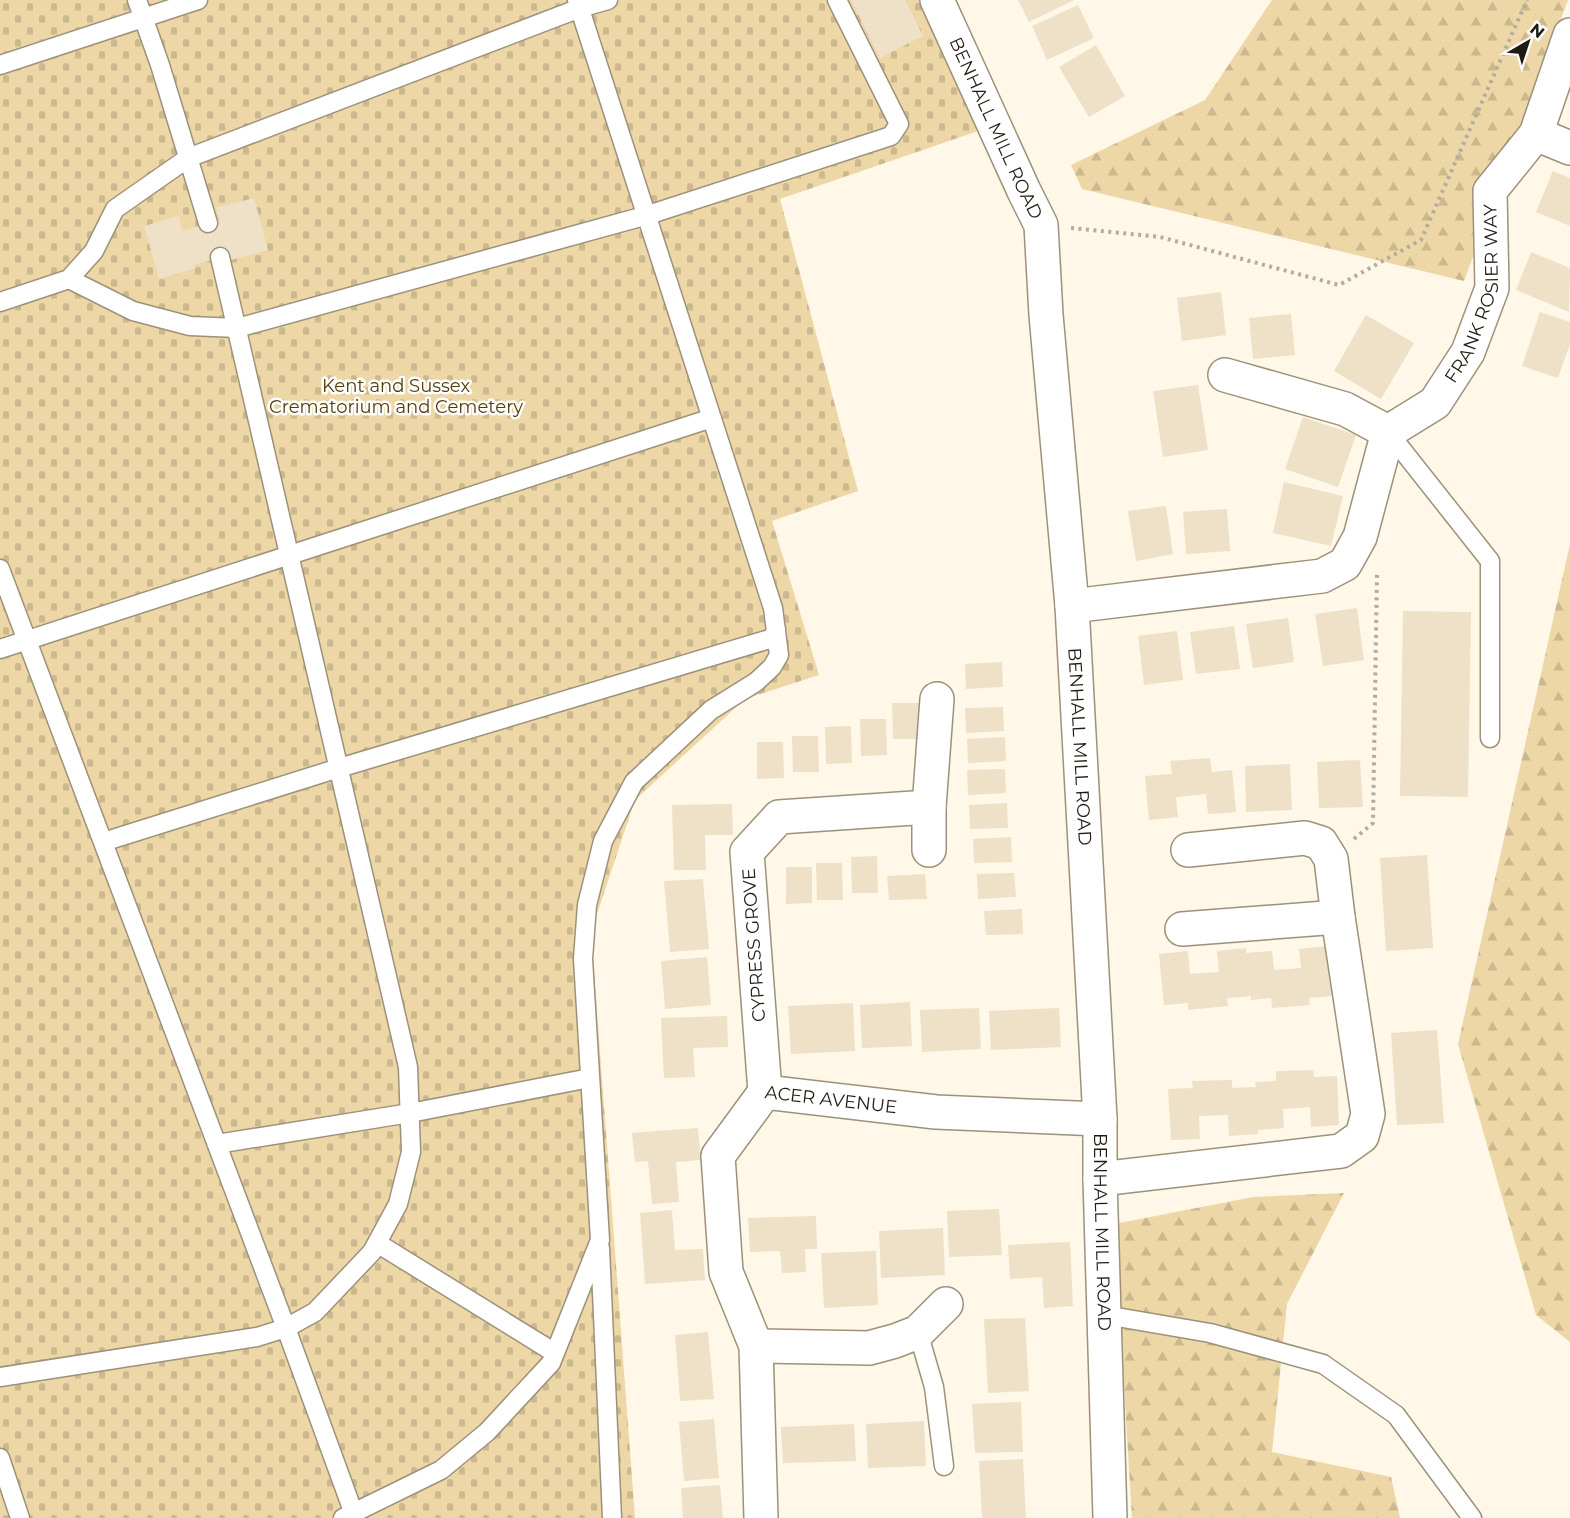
<svg xmlns="http://www.w3.org/2000/svg" width="1570" height="1518" viewBox="0 0 1570 1518" font-family="Montserrat,sans-serif">
<style>
.forest{fill:url(#forest-firs)}
.cemetery{fill:url(#cemetery-stones)}
.building{fill:#eee1c8}
.lines{fill:none;stroke-linecap:round;stroke-linejoin:round}
.lane-casing{stroke:#9d917a;stroke-width:21}
.street-casing{stroke:#9d917a;stroke-width:36}
.path{stroke:#b3ac9f;stroke-width:4;stroke-dasharray:3 4.5;stroke-linecap:butt}
.lane{stroke:#fff;stroke-width:18}
.street{stroke:#fff;stroke-width:33}
.labels{text-anchor:middle;dominant-baseline:central;stroke-width:5;stroke-linejoin:round;paint-order:stroke}
.street-label{font-size:18px;fill:#201b12;stroke:#fff}
.park-label{font-size:18px;fill:#523d07;stroke:#fff}
</style>
<defs>
<pattern id="forest-firs" width="22" height="20" patternUnits="userSpaceOnUse" patternTransform="scale(1.5)"><rect width="22" height="20" fill="#eed7a6"/><path d="M5 1l3.5 6h-7zM16 11l3.5 6h-7z" fill="#ccb88e"/></pattern>
<pattern id="cemetery-stones" width="16" height="16" patternUnits="userSpaceOnUse" patternTransform="scale(1.5)"><rect width="16" height="16" fill="#eed7a6"/><path d="M2 7V4a2 2 0 0 1 4 0v3zM10 15v-3a2 2 0 0 1 4 0v3z" fill="#ccb88e"/></pattern>
</defs>
<rect width="100%" height="100%" fill="#fff7e8"/>
<path class="forest" d="M1272 0H1568L1464 281 1082 189 1071 165 1205 100Z
M1570 544V1342L1536 1315 1458 1044Z
M1344 1193 1287 1304 1272 1452 1391 1477 1400 1518H1132L1114 1224 1253 1197Z"/>
<path class="cemetery" d="M0 0H920L981 130 780 199 858 491 772 521 819 675 745 699 635 800 591 932 635 1518H0Z"/>
<path class="building" d="M851 0H905L923 36 880 58Z
M1018 0H1074L1029 22Z
M1078 5 1094 38 1047 60 1032 26Z
M1096 45 1125 96 1089 117 1059 67Z
M1553 171 1570 178V226L1536 212Z
M254 198 268 250 231 260 229 255 194 265 195 268 159 279 144 226 179 216 182 231 220 220 216 208Z
M1531 252 1570 268 1569 312 1516 290Z
M1221 292 1226 335 1182 341 1177 298Z
M1540 312 1570 322V344L1558 378 1522 366Z
M1291 314 1295 355 1253 359 1249 318Z
M1366 315 1414 343 1381 399 1334 371Z
M1198 385 1208 450 1163 457 1153 391Z
M1303 417 1356 435 1338 487 1285 469Z
M1284 482 1343 496 1331 546 1273 533Z
M1166 506 1173 554 1136 561 1128 511Z
M1227 509 1230 551 1186 554 1183 512Z
M1357 608 1364 660 1323 666 1315 614Z
M1403 611 1471 612 1468 797 1400 796Z
M1288 618 1294 662 1253 668 1246 624Z
M1234 626 1240 669 1196 674 1190 632Z
M1177 631 1183 680 1144 685 1138 636Z
M1002 662 1003 687 966 689 965 664Z
M892 703H927V739H893Z
M1003 707 1004 731 966 733 965 708Z
M860 719H886L887 755 861 756Z
M851 726 852 763 826 764 825 727Z
M792 736H818L819 772H793Z
M1005 737 1006 761 968 763 967 739Z
M757 742H783L784 778 757 779Z
M1210 758 1212 772 1232 770 1236 812 1208 814 1206 794 1176 797 1178 817 1149 820 1145 776 1172 774 1170 761Z
M1360 760 1363 807 1319 808 1317 762Z
M1290 764 1292 810 1246 812 1245 766Z
M1005 769 1006 793 968 795 967 770Z
M1007 803 1008 828 970 829 969 805Z
M732 804 733 835H705L706 870H674L672 805Z
M1011 837 1012 862 974 863 973 839Z
M1427 855 1433 948 1386 951 1380 858Z
M877 856 878 893H852L851 857Z
M816 863H842L843 900H817Z
M786 867H812V903L786 904Z
M1014 873 1016 897 978 899 977 874Z
M925 874 927 899 889 900 887 876Z
M703 879 709 949 670 952 664 881Z
M1022 909 1023 934 986 935 984 911Z
M1328 946 1332 996 1309 998 1310 1005 1272 1008 1271 998 1251 1000V996L1227 998 1228 1006 1188 1010V1003L1164 1005 1159 954 1188 951 1190 974 1219 972 1217 951 1246 948V953L1272 951 1274 970 1301 968 1299 949Z
M707 957 711 1005 665 1009 661 961Z
M910 1002 912 1046 862 1048 860 1005Z
M853 1003 855 1051 791 1054 788 1006Z
M979 1008 981 1049 922 1052 920 1010Z
M1059 1008 1061 1047 991 1050 989 1011Z
M727 1016 728 1047 693 1048 695 1077 664 1078 661 1018Z
M1437 1030 1444 1123 1397 1125 1391 1033Z
M1313 1070 1314 1077 1337 1076 1339 1125 1311 1127 1310 1107 1283 1109 1284 1128 1258 1130V1134L1229 1136 1228 1115 1199 1116 1200 1139 1171 1140 1168 1089 1193 1088 1192 1081 1232 1080V1088L1256 1087 1255 1082 1276 1081V1071Z
M698 1128 701 1160 676 1162 679 1202 652 1204 648 1161 635 1162 632 1133Z
M999 1209 1002 1255 949 1257 947 1211Z
M672 1210 675 1250 703 1249 705 1280 645 1284 640 1213Z
M816 1216 817 1249H805L806 1272 782 1273 780 1251 750 1252 748 1218Z
M943 1228 945 1275 881 1278 879 1231Z
M1070 1242 1073 1306 1044 1308 1042 1277 1010 1279 1008 1245Z
M876 1251 878 1305 824 1308 821 1253Z
M1025 1318 1029 1391 988 1393 984 1319Z
M708 1332 714 1399 680 1401 675 1335Z
M1021 1402 1023 1452 975 1453 972 1404Z
M714 1419 719 1478 684 1481 679 1422Z
M924 1421 926 1466 868 1468 866 1424Z
M854 1424 856 1461 783 1463 781 1427Z
M1023 1459 1026 1518H982L979 1461Z
M720 1485 723 1518H683L681 1488Z"/>
<g class="lines">
<defs>
<path id="lane" d="M137 0 160 65 208 223
M0 65 198 0
M69 279 133 311 190 326 237 328 648 215 891 136 899 124 837 0
M0 302 69 279 94 251 115 209 188 158 580 8 608 0
M1388 432 1490 561V738
M0 569 286 1328 354 1514
M0 649 712 418
M103 842 339 768 773 638 776 629
M217 1144 410 1113 590 1078
M377 1243 555 1353
M600 1248 612 1518
M1105 1315 1210 1333 1323 1364 1396 1415 1472 1518
M918 1332 934 1387 944 1466
M0 1377 257 1337 286 1328 315 1312 372 1252 398 1204 411 1152 408 1067 220 257
M0 1458 20 1518
M343 1518 441 1470 487 1432 551 1363 600 1240 583 959 587 905 603 841 634 782 711 710 756 682 772 667 779 655 773 608 577 0"/>
<g id="street">
<path id="s1" d="M937 0 1024 191 1041 225 1046 315 1072 606 1100 1119V1179L1110 1518"/>
<path d="M1536 134 1570 148"/>
<path d="M1225 375 1345 409 1388 432"/>
<path id="s2" d="M1072 606 1322 576 1345 564 1360 537 1388 432 1435 403 1468 352 1492 288 1490 191 1536 134 1570 35"/>
<path d="M929 850V807L937 699"/>
<path d="M1182 929 1338 917"/>
<path d="M765 1092 747 852 779 817 929 807"/>
<path d="M1100 1179 1341 1151 1362 1136 1368 1114 1338 917 1331 859 1321 843 1305 838 1188 850"/>
<path d="M756 1346 869 1348 895 1341 918 1332 946 1304"/>
<path id="s3" d="M761 1518 756 1346 726 1272 718 1156 765 1092 936 1112 1100 1119"/>
</g>
</defs>
<use href="#lane" class="lane-casing"/>
<use href="#street" class="street-casing"/>
<path class="path" d="M1071 228 1160 237 1339 285 1421 240 1527 0
M1354 839 1373 823 1377 573"/>
<use href="#lane" class="lane"/>
<use href="#street" class="street"/>
</g>
<g class="labels">
<g class="street-label">
<text stroke="none"><textPath href="#s1" startOffset="141">BENHALL MILL ROAD</textPath></text>
<text stroke="none"><textPath href="#s2" startOffset="592">FRANK ROSIER WAY</textPath></text>
<text stroke="none"><textPath href="#s1" startOffset="771">BENHALL MILL ROAD</textPath></text>
<text transform="translate(754 945) rotate(-94)">CYPRESS GROVE</text>
<text stroke="none"><textPath href="#s3" startOffset="514">ACER AVENUE</textPath></text>
<text stroke="none"><textPath href="#s1" startOffset="1257">BENHALL MILL ROAD</textPath></text>
</g>
<g class="park-label">
<text x="396" y="386">Kent and Sussex<tspan x="396" dy="21">Crematorium and Cemetery</tspan></text>
</g>
</g>
<g transform="translate(1528 42) rotate(39)" stroke="#ffffff" stroke-width="4.5" paint-order="stroke">
<path d="M0-4.5L10 22L0 15L-10 22Z" fill="#201b12"/>
<text y="-9" font-size="16" font-weight="bold" text-anchor="middle" fill="#201b12">N</text>
</g>
</svg>
